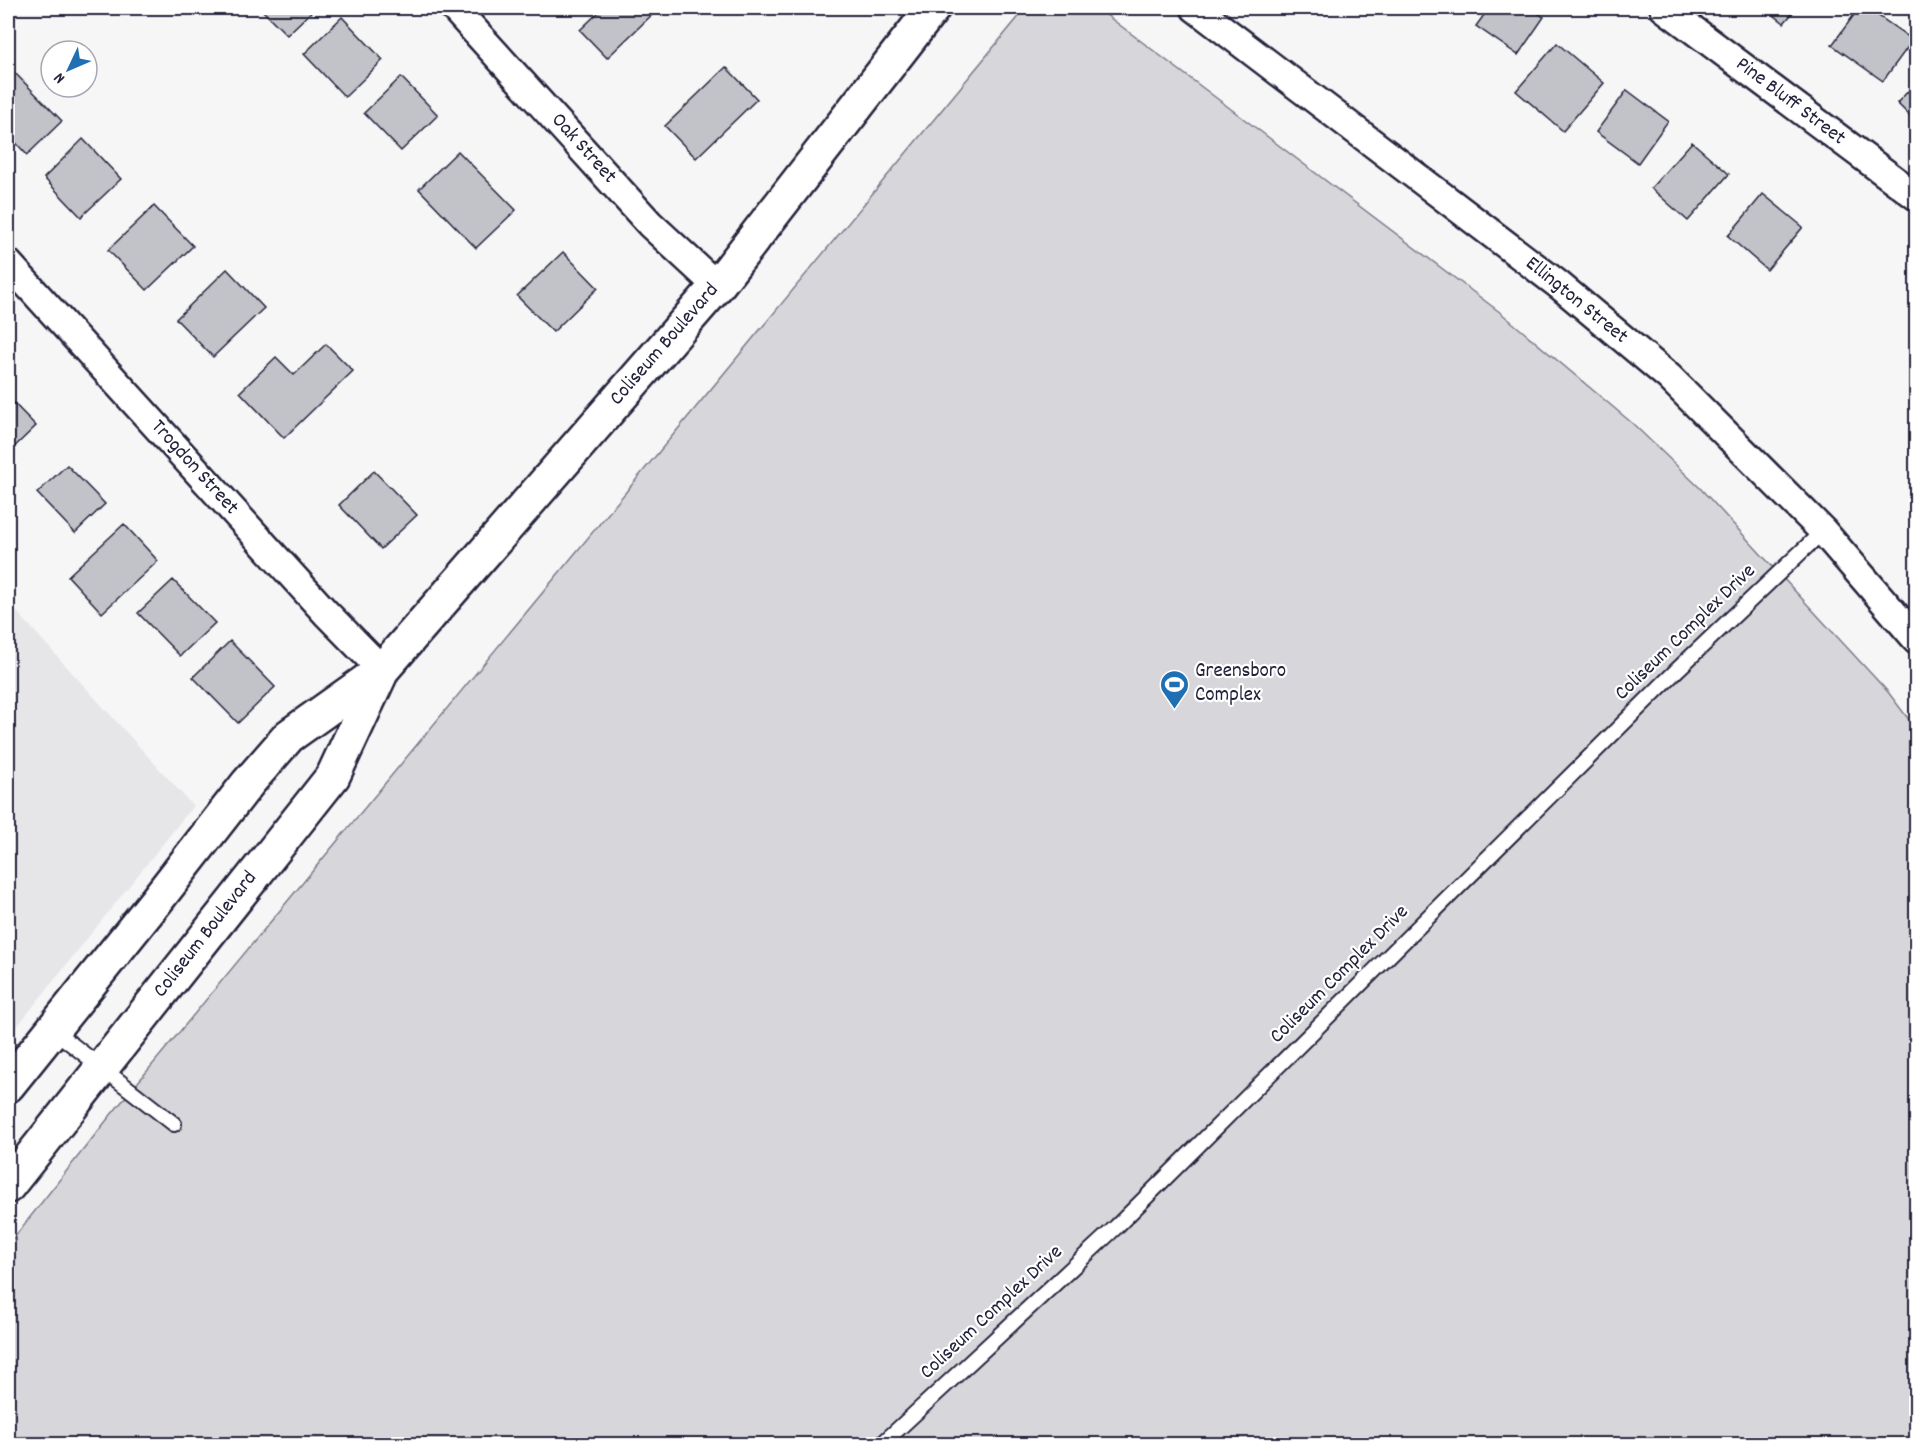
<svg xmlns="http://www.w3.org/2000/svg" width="1924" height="1452" viewBox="0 0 1924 1452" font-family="Dekko,sans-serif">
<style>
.built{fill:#e6e6e9}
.green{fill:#d7d7db;stroke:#7c7c8b;stroke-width:1.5}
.building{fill:#c2c2c9;stroke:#22223b;stroke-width:1.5}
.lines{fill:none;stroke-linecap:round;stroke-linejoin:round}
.lane-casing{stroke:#22223b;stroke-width:18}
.street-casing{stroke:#22223b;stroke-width:32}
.secondary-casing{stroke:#22223b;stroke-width:38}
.lane{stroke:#fff;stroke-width:14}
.street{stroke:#fff;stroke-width:27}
.secondary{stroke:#fff;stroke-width:33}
.labels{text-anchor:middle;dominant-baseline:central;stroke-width:4.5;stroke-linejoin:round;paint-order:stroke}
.street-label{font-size:21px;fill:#22223b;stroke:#fff}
.poi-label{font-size:21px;fill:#22223b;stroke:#fff;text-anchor:start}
</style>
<rect width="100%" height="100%" fill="#f6f6f7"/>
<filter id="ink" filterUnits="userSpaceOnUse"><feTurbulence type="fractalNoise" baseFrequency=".0167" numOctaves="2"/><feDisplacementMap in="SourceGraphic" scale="12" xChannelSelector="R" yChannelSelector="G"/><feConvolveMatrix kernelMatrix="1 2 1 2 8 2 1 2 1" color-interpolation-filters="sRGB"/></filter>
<g filter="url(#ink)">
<path class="built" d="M8 602 193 806 8 1038Z"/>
<path class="green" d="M1026 8H1097L1501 313 1632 423 1700 488 1888 692 1916 729V1444H8V1245L110 1116Z"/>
<path class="building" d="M260 8H315L287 35Z
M603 8H657L658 9 607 58 580 30Z
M1489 8H1530L1544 17 1518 55 1476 26Z
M1765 8H1797L1784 23Z
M1859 8H1867L1913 40 1883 81 1832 45Z
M342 17 383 60 345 97 304 54Z
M1557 43 1604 83 1563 131 1516 91Z
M726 67 757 99 696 158 665 126Z
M13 71 62 121 27 155 8 134V76Z
M401 77 438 115 401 151 364 113Z
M1916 83V122L1897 103Z
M1627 90 1668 121 1638 163 1596 132Z
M83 139 121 179 81 217 44 178Z
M1692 142 1729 174 1688 221 1651 188Z
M458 151 516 210 476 248 419 189Z
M1763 194 1803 227 1767 270 1728 236Z
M154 206 193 246 147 290 108 250Z
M563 252 598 288 553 332 517 296Z
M227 269 264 308 213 357 176 319Z
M326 344 353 371 284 438 240 392 276 357 294 375Z
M8 397 36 426 8 453Z
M67 465 105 504 75 533 37 493Z
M374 471 417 515 381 549 339 505Z
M124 524 158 561 102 613 68 576Z
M173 580 215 623 180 656 138 613Z
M230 641 275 687 238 723 193 677Z"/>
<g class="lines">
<defs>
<path id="lane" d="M52 1029 174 1124
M882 1444 1116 1227 1677 670 1823 531"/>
<path id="street" d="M454 8 650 224 717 286
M1195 8 1559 285 1669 377 1823 531 1916 639
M1664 8 1916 196
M8 263 326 613 382 670"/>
<path id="secondary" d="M8 1085 156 901 248 783 289 736 382 670 717 286 933 8
M8 1186 333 776 381 673"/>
</defs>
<use href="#lane" class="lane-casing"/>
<use href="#street" class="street-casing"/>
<use href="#secondary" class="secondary-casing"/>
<use href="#lane" class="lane"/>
<use href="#street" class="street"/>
<use href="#secondary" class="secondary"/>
</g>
</g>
<defs>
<symbol id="stadium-pin" viewBox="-11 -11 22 30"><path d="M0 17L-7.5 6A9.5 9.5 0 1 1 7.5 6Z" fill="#1f6fb2" stroke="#fff"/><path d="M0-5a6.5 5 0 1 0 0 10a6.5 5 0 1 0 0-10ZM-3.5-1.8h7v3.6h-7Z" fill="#fff"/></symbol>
</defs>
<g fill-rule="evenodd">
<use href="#stadium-pin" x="1158" y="668" width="33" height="45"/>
</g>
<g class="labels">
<g class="street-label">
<text transform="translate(1790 102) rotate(37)">Pine Bluff Street</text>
<text transform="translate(583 149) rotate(48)">Oak Street</text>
<text transform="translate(1576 301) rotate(39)">Ellington Street</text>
<text transform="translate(665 345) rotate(-49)">Coliseum Boulevard</text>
<text transform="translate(194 468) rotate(48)">Trogdon Street</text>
<text transform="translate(1686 633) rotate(-44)">Coliseum Complex Drive</text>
<text transform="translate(206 935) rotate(-52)">Coliseum Boulevard</text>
<text transform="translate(1340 975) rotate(-45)">Coliseum Complex Drive</text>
<text transform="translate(992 1313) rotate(-43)">Coliseum Complex Drive</text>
</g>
<g class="poi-label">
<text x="1195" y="672">Greensboro<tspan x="1195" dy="24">Complex</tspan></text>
</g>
</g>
<rect width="1924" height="1452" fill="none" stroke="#fff" stroke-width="30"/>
<rect x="15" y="15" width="1894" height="1422" fill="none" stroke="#22223b" stroke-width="2" filter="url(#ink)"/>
<g transform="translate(69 69) rotate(226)"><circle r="28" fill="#ffffff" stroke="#a7a7b1" stroke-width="1.5"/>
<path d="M0-4.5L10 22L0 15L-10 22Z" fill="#1f6fb2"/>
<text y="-9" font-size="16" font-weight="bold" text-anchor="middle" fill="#22223b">N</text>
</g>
</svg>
